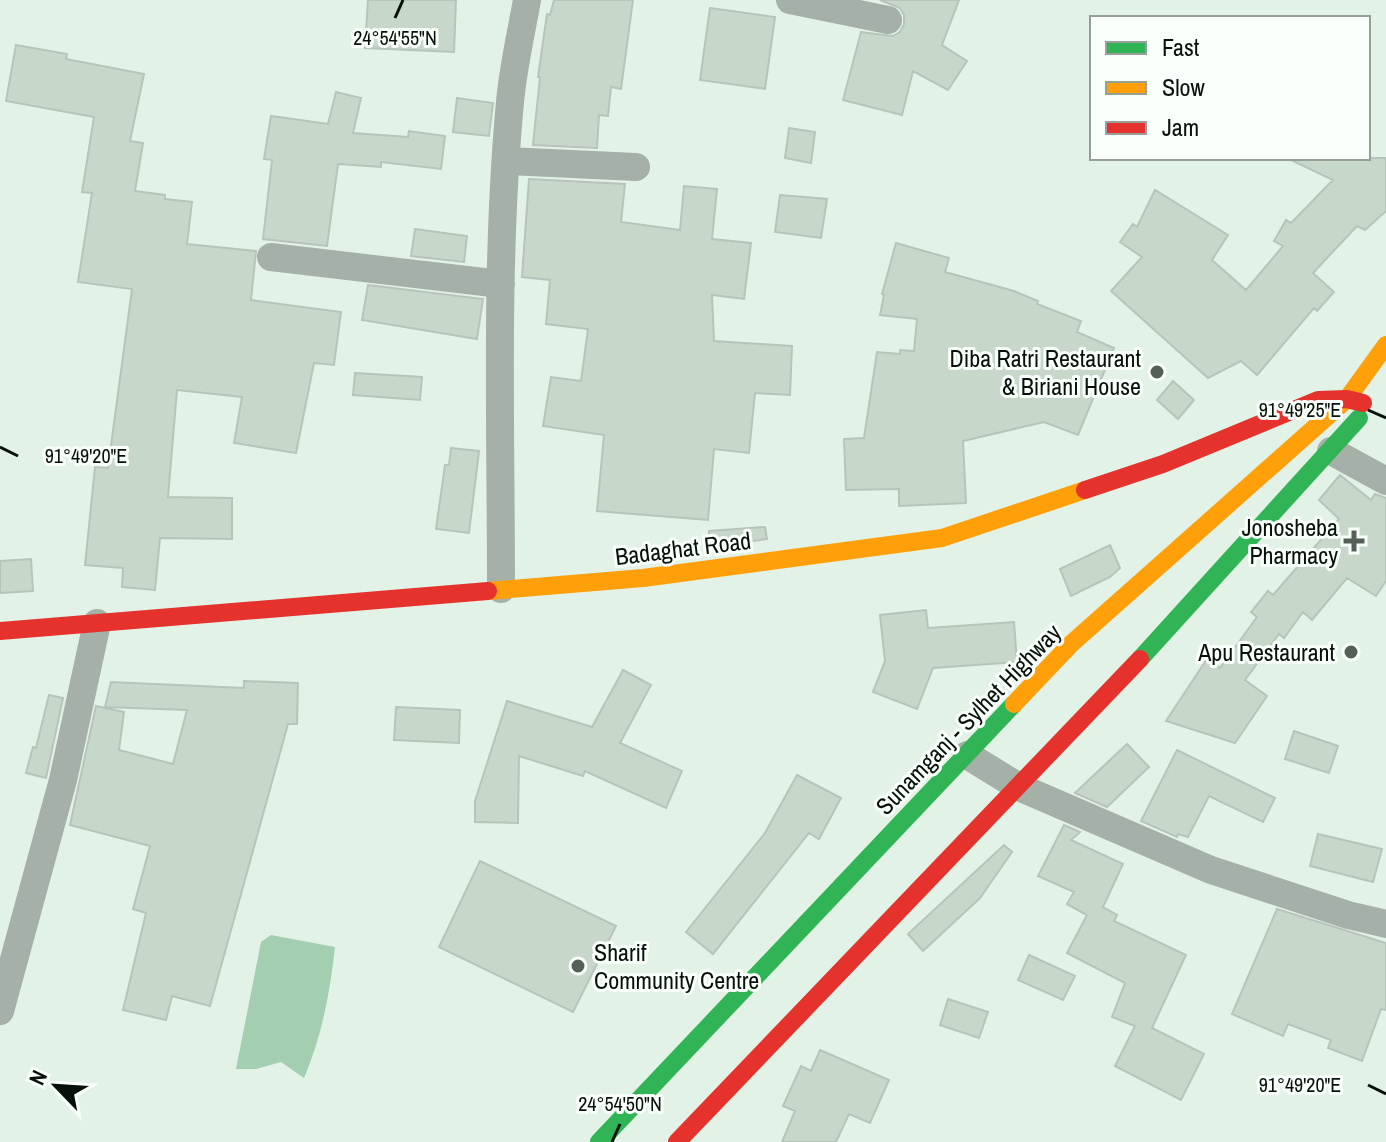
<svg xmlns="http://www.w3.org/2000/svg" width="1386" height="1142" viewBox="0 0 1386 1142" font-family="'Archivo Narrow',sans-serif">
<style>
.water{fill:#a3ceaf}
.building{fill:#c7d8cb;stroke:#b8c4bb;stroke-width:2}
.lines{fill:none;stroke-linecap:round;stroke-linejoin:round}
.street{stroke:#a5b0a8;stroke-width:28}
.fast{stroke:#30b455;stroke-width:18}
.slow{stroke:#ff9f0a;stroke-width:18}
.jam{stroke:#e5322d;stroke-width:18}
.ticks{fill:none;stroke:#071009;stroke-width:3}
.poi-dot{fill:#545f56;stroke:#f9fffa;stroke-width:3}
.labels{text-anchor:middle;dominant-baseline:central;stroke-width:6;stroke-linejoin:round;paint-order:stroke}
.poi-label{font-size:24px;fill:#071009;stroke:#f9fffa;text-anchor:end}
.street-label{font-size:24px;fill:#071009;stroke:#f9fffa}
.ticks-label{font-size:20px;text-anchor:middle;fill:#071009;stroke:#f9fffa;stroke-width:6;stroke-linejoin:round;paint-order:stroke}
</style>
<rect width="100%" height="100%" fill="#e3f2e6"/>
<path class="water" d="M271 935 335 947C330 992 322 1036 304 1078L281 1062 256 1069H236L261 942Z"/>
<path class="building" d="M368 0H456L454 52 365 48Z
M554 0H633L621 89 611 87 608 116 599 115 597 148 533 145 540 77H538L547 14 550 15Z
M880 0H959L942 45 967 61 948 90 913 71 902 115 843 100 861 32 893 36 900 32 904 24V15L900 8Z
M710 8 775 17 765 89 700 80Z
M16 45 67 54 66 59 144 74 130 141 143 143 135 191 165 195V199L192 202 187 244 256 251 251 300 341 312 334 365 314 363 296 453 234 443 242 397 177 390 168 497 232 498V539L160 538 155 590 122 587 123 568 85 565 95 467 108 468 132 289 78 282 92 193 82 192 94 117 6 101Z
M336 92 361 98 353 133 408 137 409 131 445 136 441 169 381 162V167L338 164 327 246 263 239 272 160 264 159 271 116 328 124Z
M457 98 493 103 489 136 453 132Z
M789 128 815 132 811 163 785 158Z
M1287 158H1386V211L1365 230 1357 226 1313 273 1334 292 1317 311 1314 308 1257 375 1241 361 1208 378 1111 291 1142 257 1120 242 1133 224 1137 227 1155 190 1228 235 1212 260 1246 290 1283 246 1274 241 1286 220 1291 223 1333 180Z
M529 179 625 184 621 222 680 230 684 186 717 189 712 239 751 243 744 299 712 295 714 341 792 346 790 395 755 393 749 453 714 449 708 520 597 511 604 435 543 426 551 377 581 381 588 329 546 324 550 280 522 277Z
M780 195 827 199 821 238 775 232Z
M415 229 467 236 464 262 411 256Z
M896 243 949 258 945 272 1014 291 1038 301 1037 304 1081 321 1077 332 1114 348 1078 435 1044 422 963 441 966 503 899 506V489L846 490 844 439 864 438 877 352 900 354V350L914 351 917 319 880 315 884 295 882 294Z
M368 285 483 299 477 339 362 320Z
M355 373 422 377 420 400 353 395Z
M1173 381 1194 400 1178 419 1157 400Z
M451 448 479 451 469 533 436 529 445 465H449Z
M1340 475 1371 500 1375 494 1386 498V581L1376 596 1347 578 1312 620 1303 612 1284 638 1279 634 1245 680 1267 696 1235 743 1166 721 1207 659 1220 668 1257 617 1251 612 1268 591 1273 595 1339 519 1319 500Z
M765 527 767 539 709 547V531Z
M1110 545 1120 568 1110 577 1071 596 1060 569Z
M31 559 33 591 0 593V561Z
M926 610 928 628 1014 622 1017 662 933 668 917 709 873 692 885 661 880 615Z
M623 670 651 685 620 743 682 771 666 808 585 771 583 776 519 756 518 823 475 822V801L507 701 592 727Z
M244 681 298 683 297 724H288L210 1006 172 996 166 1020 123 1010 146 913 133 909 150 846 70 825 96 706 124 712 119 750 173 764 187 710 105 707 111 682 244 688Z
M49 695 63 698 46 778 26 773 33 747 36 748Z
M396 707 460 710 459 743 394 740Z
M1294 731 1338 746 1329 773 1285 759Z
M1127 744 1149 767 1107 807 1075 793Z
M1177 750 1275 798 1263 822 1209 796 1188 837 1178 834 1177 837 1141 821Z
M797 775 841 798 819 839 809 833 713 954 686 932 765 833Z
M1064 825 1080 832 1071 840 1123 864 1103 907 1117 915 1114 921 1186 955 1152 1028 1204 1054 1181 1100 1115 1066 1135 1026 1112 1017 1125 983 1067 953 1087 915 1067 904 1074 892 1038 876Z
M1318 834 1382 849 1373 882 1310 866Z
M1004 845 1012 852 980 898 923 951 908 934Z
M480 861 616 926 573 1012 439 947Z
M1277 909 1386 943V1010L1381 1009 1362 1061 1328 1048 1331 1040 1288 1024 1283 1036 1232 1014Z
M1029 955 1075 976 1063 1000 1018 980Z
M948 999 988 1012 979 1038 940 1025Z
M820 1050 889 1080 870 1123 849 1114 836 1142H782L795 1111 783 1106 801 1066 811 1071Z"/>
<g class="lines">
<path class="street" d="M790 0 888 20
M507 161 636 167
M271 257 501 284
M1331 451 1386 481
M501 589C501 427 495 263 510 102 513 68 521 34 527 0
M967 755 1019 787 1211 870 1348 915 1386 924
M0 1011 63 780 97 623"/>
<path class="fast" d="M1140 659 1359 418
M599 1142 1014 704"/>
<path class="slow" d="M488 591 643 578 942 538 1085 490
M1014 704 1071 644 1347 399 1386 345"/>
<path class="jam" d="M1085 490 1163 464 1318 400 1347 399 1363 403
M0 631 488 591
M677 1142 1140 659"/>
</g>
<path class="ticks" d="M395 18 403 0M1368 410 1386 418M0 447 18 456M1368 1085 1386 1094M612 1142 620 1124"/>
<g class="poi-dot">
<circle cx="1157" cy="372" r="8"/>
<path d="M1350 529h8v8h8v8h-8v8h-8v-8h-8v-8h8z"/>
<circle cx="1351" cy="652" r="8"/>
<circle cx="578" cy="966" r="8"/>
</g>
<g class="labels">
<g class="poi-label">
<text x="1141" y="358">Diba Ratri Restaurant<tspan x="1141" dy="28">&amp; Biriani House</tspan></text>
<text x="1338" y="527">Jonosheba<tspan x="1338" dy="28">Pharmacy</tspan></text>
<text x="1335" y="652">Apu Restaurant</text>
<text x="594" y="952" text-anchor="start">Sharif<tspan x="594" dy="28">Community Centre</tspan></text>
</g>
<g class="street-label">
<text transform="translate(683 548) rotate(-7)">Badaghat Road</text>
<text transform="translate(968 719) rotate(-46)">Sunamganj - Sylhet Highway</text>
</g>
</g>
<g class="ticks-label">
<text x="395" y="45">24°54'55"N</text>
<text x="1300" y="417">91°49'25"E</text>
<text x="86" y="463">91°49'20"E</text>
<text x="1300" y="1092">91°49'20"E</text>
<text x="620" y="1111">24°54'50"N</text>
</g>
<rect x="1090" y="16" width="280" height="144" fill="#f9fffa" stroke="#989f9a" stroke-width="2"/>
<rect x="1106" y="42" width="40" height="12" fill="#30b455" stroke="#989f9a" stroke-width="2"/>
<text x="1162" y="56" font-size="24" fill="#071009">Fast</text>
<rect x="1106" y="82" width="40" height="12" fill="#ff9f0a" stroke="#989f9a" stroke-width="2"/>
<text x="1162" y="96" font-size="24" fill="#071009">Slow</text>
<rect x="1106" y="122" width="40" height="12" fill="#e5322d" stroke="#989f9a" stroke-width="2"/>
<text x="1162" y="136" font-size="24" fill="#071009">Jam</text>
<g transform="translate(56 1086) rotate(295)" stroke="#f9fffa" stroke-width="6" paint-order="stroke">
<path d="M0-6L14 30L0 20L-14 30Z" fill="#071009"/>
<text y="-12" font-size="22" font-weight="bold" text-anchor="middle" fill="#071009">N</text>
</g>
</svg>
